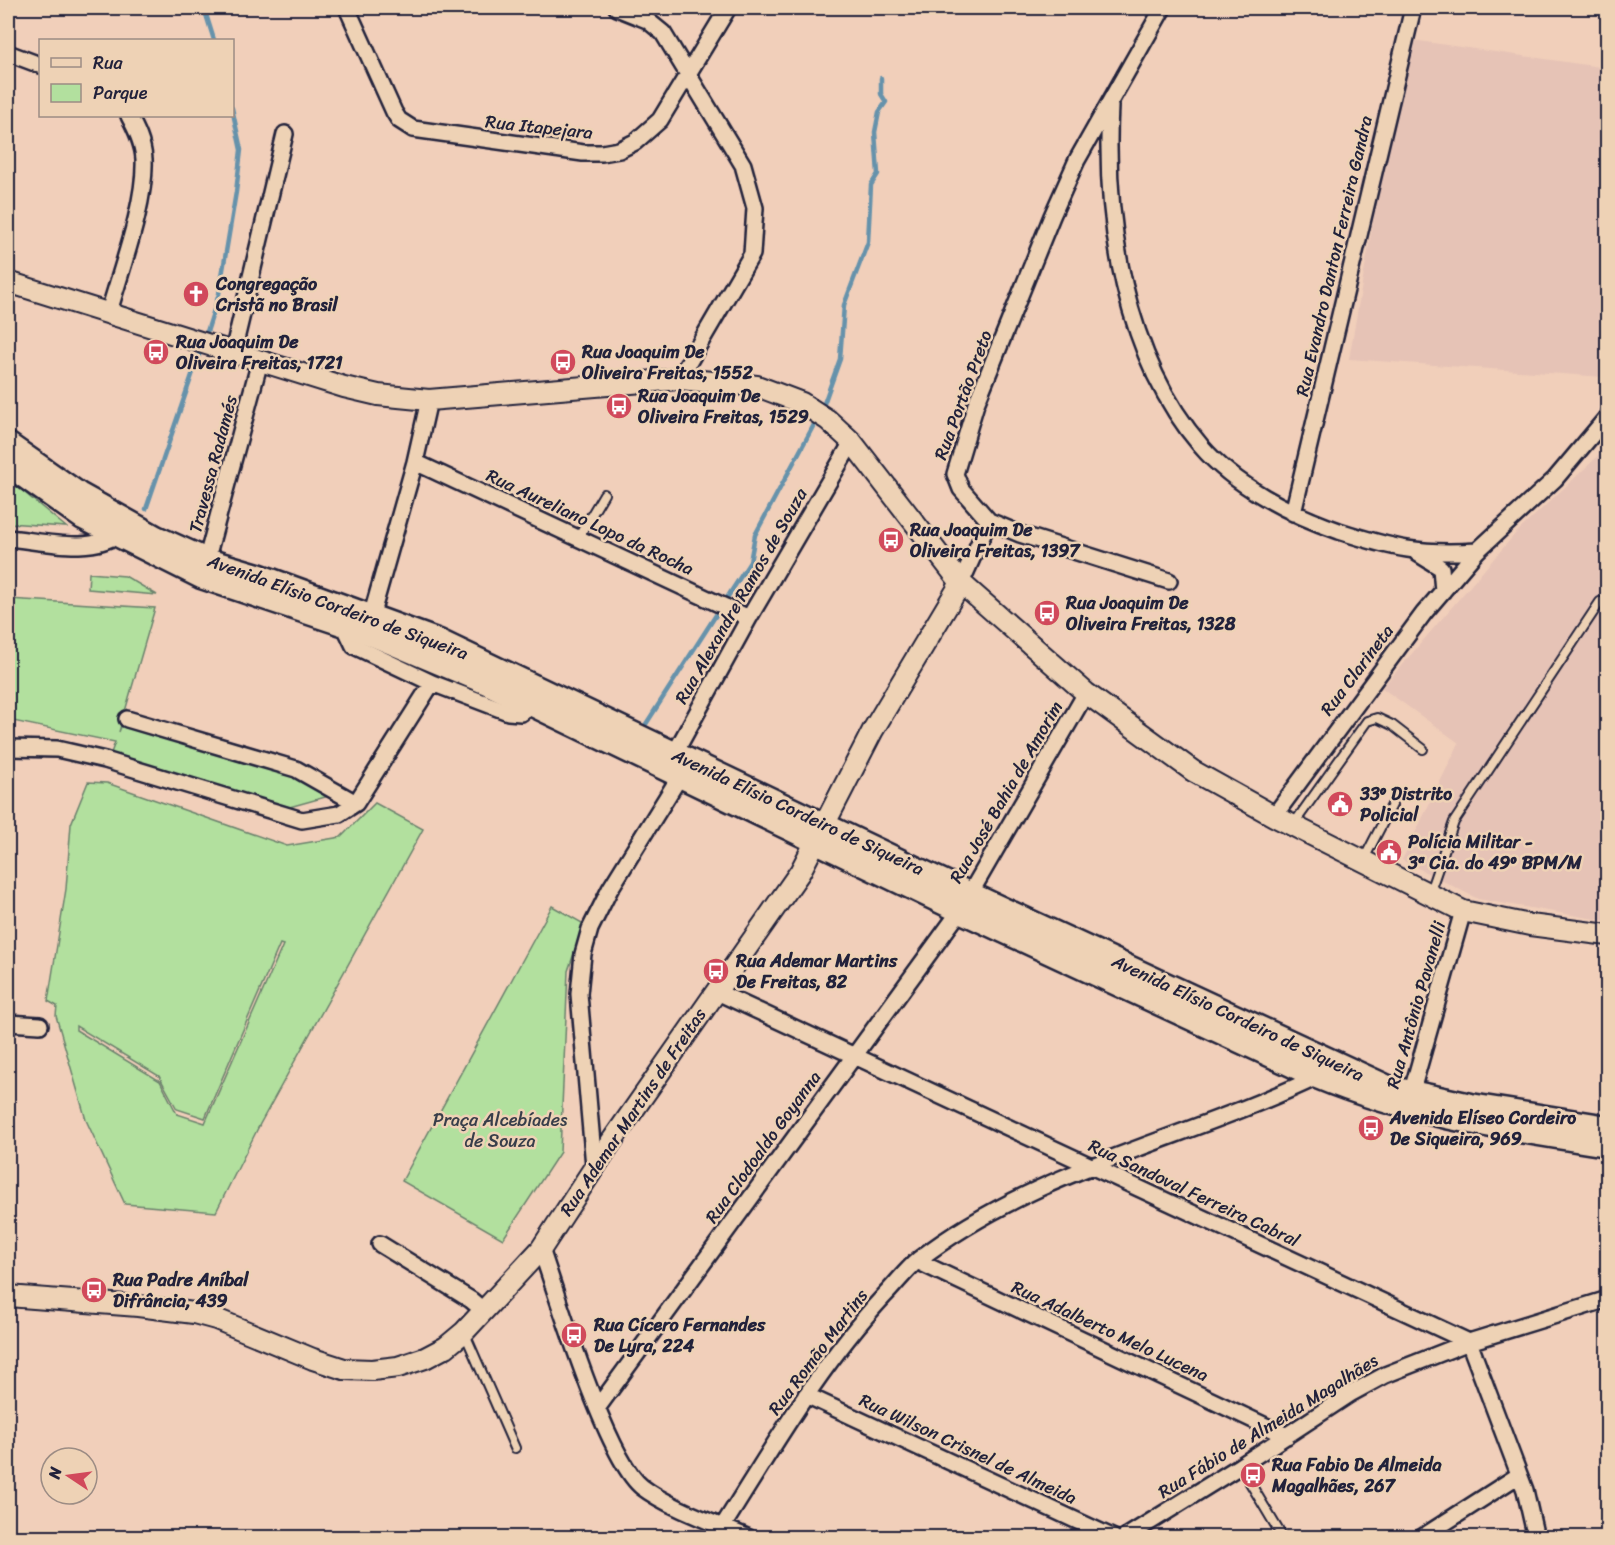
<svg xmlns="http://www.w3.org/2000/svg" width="1615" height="1545" viewBox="0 0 1615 1545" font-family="Sriracha,sans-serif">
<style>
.built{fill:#e6c3b6}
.green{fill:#b2e09e;stroke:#6a816c;stroke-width:1.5;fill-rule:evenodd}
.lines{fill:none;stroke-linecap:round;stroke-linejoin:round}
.stream{stroke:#6692ab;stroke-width:4.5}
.service-casing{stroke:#22223b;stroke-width:12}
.minor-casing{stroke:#22223b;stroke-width:20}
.tertiary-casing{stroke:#22223b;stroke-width:24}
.secondary-casing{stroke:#22223b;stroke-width:27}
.service{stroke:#eed2b5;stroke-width:8}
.minor{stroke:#eed2b5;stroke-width:15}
.tertiary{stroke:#eed2b5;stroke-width:20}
.secondary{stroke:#eed2b5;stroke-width:22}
.labels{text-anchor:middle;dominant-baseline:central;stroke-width:5;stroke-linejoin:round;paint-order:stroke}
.street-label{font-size:18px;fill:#22223b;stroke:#eed2b5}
.poi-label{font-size:18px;font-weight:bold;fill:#22223b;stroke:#eed2b5;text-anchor:start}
.park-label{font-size:18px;fill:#383e4a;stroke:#eed2b5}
</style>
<rect width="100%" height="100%" fill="#f1cfba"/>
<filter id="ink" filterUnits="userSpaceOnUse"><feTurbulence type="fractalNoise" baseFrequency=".0167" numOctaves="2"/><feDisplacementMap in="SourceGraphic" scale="12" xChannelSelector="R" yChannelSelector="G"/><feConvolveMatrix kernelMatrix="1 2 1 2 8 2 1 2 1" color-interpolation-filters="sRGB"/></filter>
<g filter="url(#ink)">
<path class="built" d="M1405 39 1607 68 1608 367 1604 377 1349 359Z
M1607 441V921L1478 899 1402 860 1459 743 1382 688 1516 533 1596 458Z"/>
<path class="green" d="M8 479 66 527 8 523Z
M89 573 125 576 157 595 88 589Z
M8 599 155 608 119 732 122 724 296 773 336 794 286 808 109 759 115 742 8 720Z
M88 782 107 783 287 846 341 837 375 803 423 829 260 1124 216 1212 125 1204 86 1120 56 1016 57 1006 48 1001 66 889 71 824ZM280 944 283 945 205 1123 177 1114 160 1081 76 1030V1026L159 1076 177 1109 205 1118Z
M552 906 584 924 568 971 560 1152 503 1239 402 1181Z"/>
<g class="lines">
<path class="stream" d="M204 8 214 40
M205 338 219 294 236 192 241 150 232 108
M822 409 840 359 844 305 868 242 871 185 878 174 875 132 879 112 886 102 881 94V78
M146 509 201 349
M646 724 750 562 755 535 817 419"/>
<defs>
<path id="service" d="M578 538 604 494
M1293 825 1367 721 1377 718 1392 725 1423 749
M1364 859 1392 805
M1429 894 1454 822 1600 602
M465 1334 515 1448
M1240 1466 1283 1538"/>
<path id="minor" d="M347 8 394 112 399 120 413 129 583 153H602L619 150 635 142 660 120 728 8
M617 8 647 20 663 33 743 165 755 208 752 254 679 379
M1163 8 1077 160 1052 216 976 404 955 474 961 489 989 521 1020 534 1169 581
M8 53 40 65
M1110 106C1104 220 1124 356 1201 446 1235 486 1290 514 1339 531 1392 548 1420 555 1477 551
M109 312C121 269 146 203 144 159 143 143 136 129 129 116
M233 352 285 134
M415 462 749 618
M1293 513 1413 8
M8 538C42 541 93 555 121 532
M1417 553 1441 568 1443 591
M204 569 260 361
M961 583 989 521
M369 624 415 462 429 400
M344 625 354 646 432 683 508 712 521 713 531 704
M127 719 296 769 356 803
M8 748 57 749 105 760 302 820 339 814 356 803 432 683
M671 760 749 618 852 442
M1274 816 1424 613 1477 551 1555 479 1608 416
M715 991 1469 1342 1525 1490 1536 1538
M8 1023 40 1025
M1409 1101 1463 911
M594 1166 579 994 583 954 590 929 610 889 685 768
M380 1244 471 1300 484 1311
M541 1249C558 1298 607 1460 642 1487 668 1507 717 1524 749 1538
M917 1261 1287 1436
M806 1395 1114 1538
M598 1407 960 911 1086 693
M723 1526C773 1447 820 1365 884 1296 895 1285 906 1270 918 1260 1035 1169 1186 1140 1317 1077L1320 1072
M1124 1538 1240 1466 1350 1394 1385 1375 1469 1342 1608 1299
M1421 1538 1519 1475"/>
<path id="tertiary" d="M8 282 344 387 378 395 429 400 679 379 757 386 802 403 828 420 852 442 961 583 1086 693 1193 771 1274 816 1463 911 1530 925 1608 935
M8 1296 138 1306 194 1313 216 1319 313 1359 344 1369 372 1370 398 1367 425 1358 446 1347 464 1332 541 1249 611 1142 800 872 873 730 961 583"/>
<path id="secondary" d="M8 444 79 494 156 537 207 560 258 575 439 641 934 877 1388 1087 1471 1105 1608 1127
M8 465 83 518 201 577 366 632 487 683 960 911 1317 1077C1414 1117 1506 1129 1608 1145"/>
</defs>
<use href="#service" class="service-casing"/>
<use href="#minor" class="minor-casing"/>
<use href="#tertiary" class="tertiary-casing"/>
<use href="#secondary" class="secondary-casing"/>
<use href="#service" class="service"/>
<use href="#minor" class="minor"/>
<use href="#tertiary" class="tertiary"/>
<use href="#secondary" class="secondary"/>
</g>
</g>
<defs>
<symbol id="church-disc" viewBox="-11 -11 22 22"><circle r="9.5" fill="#d1495b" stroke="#eed2b5"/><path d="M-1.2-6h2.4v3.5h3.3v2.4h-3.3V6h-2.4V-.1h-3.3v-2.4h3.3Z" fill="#fff"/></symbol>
<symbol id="bus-disc" viewBox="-11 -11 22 22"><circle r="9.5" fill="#d1495b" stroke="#eed2b5"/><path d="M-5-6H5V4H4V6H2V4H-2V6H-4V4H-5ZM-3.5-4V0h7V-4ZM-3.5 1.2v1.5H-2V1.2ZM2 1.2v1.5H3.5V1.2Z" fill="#fff"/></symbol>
<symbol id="civic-disc" viewBox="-11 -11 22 22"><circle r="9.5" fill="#d1495b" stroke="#eed2b5"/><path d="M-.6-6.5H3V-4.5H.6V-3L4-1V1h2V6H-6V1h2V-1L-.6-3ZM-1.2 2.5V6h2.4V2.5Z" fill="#fff"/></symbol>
</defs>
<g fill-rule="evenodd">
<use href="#church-disc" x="181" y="279" width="30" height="30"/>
<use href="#bus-disc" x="141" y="337" width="30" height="30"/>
<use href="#bus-disc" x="548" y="347" width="30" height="30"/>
<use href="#bus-disc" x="604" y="391" width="30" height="30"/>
<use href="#bus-disc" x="876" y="525" width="30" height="30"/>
<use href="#bus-disc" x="1032" y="598" width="30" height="30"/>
<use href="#civic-disc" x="1325" y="789" width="30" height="30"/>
<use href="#civic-disc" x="1374" y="837" width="30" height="30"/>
<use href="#bus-disc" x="701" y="956" width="30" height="30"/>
<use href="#bus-disc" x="1356" y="1113" width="30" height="30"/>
<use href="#bus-disc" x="79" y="1275" width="30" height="30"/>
<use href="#bus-disc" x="559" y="1320" width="30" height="30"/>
<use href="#bus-disc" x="1238" y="1460" width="30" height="30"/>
</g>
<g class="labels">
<g class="street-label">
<text transform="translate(539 127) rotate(6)">Rua Itapejara</text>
<text transform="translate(1334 256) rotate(-77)">Rua Evandro Danton Ferreira Gandra</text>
<text transform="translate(963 395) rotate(-70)">Rua Portão Preto</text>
<text transform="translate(213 464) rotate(-75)">Travessa Radamés</text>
<text transform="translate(590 522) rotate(25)">Rua Aureliano Lopo da Rocha</text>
<text transform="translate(741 596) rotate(-60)">Rua Alexandre Ramos de Souza</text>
<text transform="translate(338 607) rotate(20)">Avenida Elísio Cordeiro de Siqueira</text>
<text transform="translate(1357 670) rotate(-53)">Rua Clarineta</text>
<text transform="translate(1006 792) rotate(-60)">Rua José Bahia de Amorim</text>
<text transform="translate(798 812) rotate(25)">Avenida Elísio Cordeiro de Siqueira</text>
<text transform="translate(1416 1005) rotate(-74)">Rua Antônio Pavanelli</text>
<text transform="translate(1238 1018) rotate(25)">Avenida Elísio Cordeiro de Siqueira</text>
<text transform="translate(633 1112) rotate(-56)">Rua Ademar Martins de Freitas</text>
<text transform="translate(763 1147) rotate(-54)">Rua Clodoaldo Goyanna</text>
<text transform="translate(1194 1193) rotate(25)">Rua Sandoval Ferreira Cabral</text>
<text transform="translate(1110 1331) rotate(25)">Rua Adalberto Melo Lucena</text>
<text transform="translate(818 1352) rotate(-53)">Rua Romão Martins</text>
<text transform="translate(1268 1426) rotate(-32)">Rua Fábio de Almeida Magalhães</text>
<text transform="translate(968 1449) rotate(25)">Rua Wilson Crisnel de Almeida</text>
</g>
<g class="poi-label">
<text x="216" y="284">Congregação<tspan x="216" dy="21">Cristã no Brasil</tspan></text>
<text x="176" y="342">Rua Joaquim De<tspan x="176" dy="21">Oliveira Freitas, 1721</tspan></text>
<text x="582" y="352">Rua Joaquim De<tspan x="582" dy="21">Oliveira Freitas, 1552</tspan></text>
<text x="638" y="396">Rua Joaquim De<tspan x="638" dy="21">Oliveira Freitas, 1529</tspan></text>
<text x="910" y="530">Rua Joaquim De<tspan x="910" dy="21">Oliveira Freitas, 1397</tspan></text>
<text x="1066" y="603">Rua Joaquim De<tspan x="1066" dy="21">Oliveira Freitas, 1328</tspan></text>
<text x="1360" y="794">33º Distrito<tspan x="1360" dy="21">Policial</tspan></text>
<text x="1408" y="842">Polícia Militar -<tspan x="1408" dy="21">3ª Cia. do 49º BPM/M</tspan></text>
<text x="736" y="961">Rua Ademar Martins<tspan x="736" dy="21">De Freitas, 82</tspan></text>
<text x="1390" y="1118">Avenida Elíseo Cordeiro<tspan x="1390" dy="21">De Siqueira, 969</tspan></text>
<text x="113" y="1280">Rua Padre Aníbal<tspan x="113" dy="21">Difrância, 439</tspan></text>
<text x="594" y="1325">Rua Cícero Fernandes<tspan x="594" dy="21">De Lyra, 224</tspan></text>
<text x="1272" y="1465">Rua Fabio De Almeida<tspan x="1272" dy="21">Magalhães, 267</tspan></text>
</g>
<g class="park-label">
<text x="500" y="1120">Praça Alcebíades<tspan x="500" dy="21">de Souza</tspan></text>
</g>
</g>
<rect width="1615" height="1545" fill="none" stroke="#eed2b5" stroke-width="30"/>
<rect x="15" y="15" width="1585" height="1515" fill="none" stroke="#22223b" stroke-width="2" filter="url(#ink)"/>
<rect x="39" y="39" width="195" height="78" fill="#eed2b5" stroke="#9c8c84" stroke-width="1.5"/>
<rect x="51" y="58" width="30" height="9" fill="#eed2b5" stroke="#9c8c84" stroke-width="1.5"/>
<text x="93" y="69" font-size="18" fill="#22223b">Rua</text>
<rect x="51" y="84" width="30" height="18" fill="#b2e09e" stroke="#9c8c84" stroke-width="1.5"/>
<text x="93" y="99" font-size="18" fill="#22223b">Parque</text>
<g transform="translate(69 1476) rotate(283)"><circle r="28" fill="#eed2b5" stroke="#9c8c84" stroke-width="1.5"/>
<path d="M0-4.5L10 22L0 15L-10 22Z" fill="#d1495b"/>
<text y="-9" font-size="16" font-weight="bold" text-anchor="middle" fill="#22223b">N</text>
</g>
</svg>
